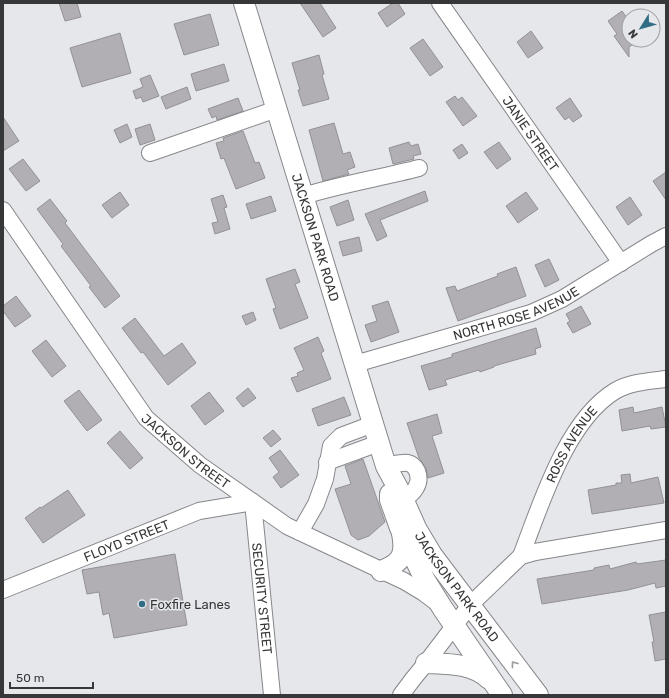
<svg xmlns="http://www.w3.org/2000/svg" width="669" height="698" viewBox="0 0 669 698" font-family="Rubik,sans-serif">
<style>
.building{fill:#b1afb3;stroke:#929194}
.lines{fill:none;stroke-linecap:round;stroke-linejoin:round}
.minor-casing{stroke:#86878b;stroke-width:18}
.major-casing{stroke:#86878b;stroke-width:22}
.minor{stroke:#fff;stroke-width:16}
.major{stroke:#fff;stroke-width:20}
.oneway{stroke:#9a9b9c}
.poi-dot{fill:#316d85;stroke:#e6e7eb;stroke-width:1.5}
.labels{text-anchor:middle;dominant-baseline:central;stroke-width:3;stroke-linejoin:round;paint-order:stroke}
.street-label{font-size:13px;fill:#363738;stroke:#e6e7eb}
.poi-label{font-size:13px;fill:#363738;stroke:#e6e7eb;text-anchor:start}
</style>
<rect width="100%" height="100%" fill="#e6e7eb"/>
<path class="building" d="M59 3H77L81 17 65 21Z
M300 3H320L336 28 323 37Z
M393 3H398L405 14 387 27 378 13Z
M622 11 629 21V40H639L629 47V57L614 36 617 34 608 21Z
M210 14 219 45 184 55 174 24Z
M531 31 543 48 528 58 517 42Z
M120 33 131 73 82 87 70 48Z
M423 39 443 67 430 76 410 48Z
M319 55 324 74 322 75 329 99 303 106 298 90H300L292 63Z
M224 64 229 81 196 91 191 74Z
M150 75 159 96 143 102 141 97 136 99 133 91 143 87 140 79Z
M187 87 191 99 166 109 161 97Z
M455 96 458 100 462 97 477 116 463 126 446 102Z
M238 98 243 111 217 120 216 116 212 118 208 109Z
M570 98 582 116 573 122 569 117 565 120 556 108Z
M3 117 19 141 3 151Z
M334 123 343 154 350 152 355 167 347 170 349 174 323 181 309 130Z
M127 124 132 137 120 143 114 130Z
M150 124 155 140 140 145 135 129Z
M243 131 255 163 259 162 265 178 236 189 224 158 221 159 216 143 224 141 223 138Z
M409 142 411 146 418 144 421 154 413 156 414 159 393 164 389 148Z
M499 142 511 159 497 169 484 152Z
M462 144 468 153 459 159 453 150Z
M23 159 40 181 26 191 9 169Z
M666 172V200L653 181Z
M425 191 428 201 380 220 387 236 377 241 365 214Z
M120 192 129 205 112 218 102 205Z
M526 192 538 209 518 223 506 206Z
M223 195 227 207 224 208 230 229 215 234 212 223 218 222 211 199Z
M271 196 276 211 251 219 246 204Z
M630 197 642 215 628 225 616 207Z
M50 199 67 221 65 223 120 296 105 308 89 287 91 286 61 246 63 244 37 209Z
M348 200 354 220 337 226 330 207Z
M359 237 362 251 343 256 339 242Z
M549 259 559 280 545 287 535 265Z
M516 267 526 296 458 321 446 288 455 286 457 291 498 276 497 274Z
M295 269 300 282 295 284 308 318 280 329 273 309 276 308 266 279Z
M16 296 31 316 15 327 3 311V306Z
M388 301 399 332 371 342 365 325 377 321 372 306Z
M581 306 591 324 573 333 567 323 570 321 566 314Z
M253 312 256 320 246 325 242 316Z
M135 318 164 356 182 343 196 363 168 385 143 352 141 353 122 328Z
M536 328 541 347 535 349 536 354 494 366V367L480 372 479 370 445 380 447 385 429 390 421 366 452 357V354Z
M318 337 324 351 321 353 331 379 297 392 291 378 298 376 297 373 304 370 294 348Z
M46 340 66 366 52 377 32 351Z
M248 388 256 398 243 407 236 398Z
M79 390 102 420 87 431 64 401Z
M209 392 224 411 205 425 191 406Z
M344 397 351 415 318 426 312 409Z
M633 407 634 413 662 407 666 427 651 429 650 426 622 431 619 410Z
M437 414 442 433 432 436 444 473 428 478 426 468 419 458 407 423Z
M273 430 281 439 271 447 263 438Z
M120 431 143 458 130 469 107 443Z
M280 450 299 475 281 488 273 477 279 472 269 458Z
M363 459 385 522 369 536 358 540 351 535 335 489 351 484 345 466Z
M630 474 631 483 658 477 664 503 592 514 588 490 616 485V483H622L621 475Z
M68 490 85 515 43 543 25 518 40 507 41 508Z
M175 554 187 625 114 638 109 613 103 615 99 592 87 594 82 570Z
M666 560V586L656 588 655 583 628 590 542 604 537 579 594 570V568L609 565 610 569 636 562 637 564Z
M666 612V659L655 661 652 642H654L649 615Z"/>
<g class="lines">
<defs>
<g id="minor">
<path id="s1" d="M440 3 621 263"/>
<path d="M150 153 277 109"/>
<path d="M303 196C342 184 380 178 419 168"/>
<path id="s2" d="M3 210 146 418 200 465 287 526 404 581 424 593 436 602"/>
<path id="s3" d="M355 364 531 313 562 299 651 244 666 236"/>
<path d="M327 462 379 443"/>
<path d="M386 466C393 465 401 462 408 463 413 464 415 467 417 471 422 483 414 494 403 499"/>
<path d="M300 532 316 504 325 479 331 446 341 436 373 424"/>
<path id="s4" d="M521 556C541 504 566 421 615 391 630 382 650 381 666 379"/>
<path id="s5" d="M3 590 199 511 253 502 272 695"/>
<path d="M401 695 413 679 426 663 470 605 521 556 535 552 666 530"/>
</g>
<g id="major">
<path id="s6" d="M244 3 386 466 400 492 417 530 432 555 538 695"/>
<path d="M390 494V500L400 528 425 580 443 609 502 695"/>
<path d="M381 571C402 563 406 555 402 533"/>
<path d="M426 663C448 664 472 663 489 679"/>
</g>
</defs>
<use href="#minor" class="minor-casing"/>
<use href="#major" class="major-casing"/>
<use href="#minor" class="minor"/>
<use href="#major" class="major"/>
</g>
<defs><path id="oneway-chevron" d="M-2-3.5L2.5 0L-2 3.5" fill="none" stroke-width="1.6" stroke-linecap="round" stroke-linejoin="round"/></defs>
<use class="oneway" href="#oneway-chevron" transform="translate(514 664) rotate(-127)"/>
<circle class="poi-dot" cx="142" cy="604" r="4"/>
<g class="labels">
<g class="street-label">
<text stroke="none"><textPath href="#s1" startOffset="159">JANIE STREET</textPath></text>
<text stroke="none"><textPath href="#s6" startOffset="245">JACKSON PARK ROAD</textPath></text>
<text stroke="none"><textPath href="#s3" startOffset="169">NORTH ROSE AVENUE</textPath></text>
<text stroke="none"><textPath href="#s4" startOffset="123">ROSS AVENUE</textPath></text>
<text stroke="none"><textPath href="#s2" startOffset="304">JACKSON STREET</textPath></text>
<text stroke="none"><textPath href="#s5" startOffset="133">FLOYD STREET</textPath></text>
<text stroke="none"><textPath href="#s6" startOffset="625">JACKSON PARK ROAD</textPath></text>
<text stroke="none"><textPath href="#s5" startOffset="363">SECURITY STREET</textPath></text>
</g>
<g class="poi-label">
<text x="150" y="604">Foxfire Lanes</text>
</g>
</g>
<rect width="669" height="698" fill="none" stroke="#363738" stroke-width="8"/>
<g transform="translate(641 28) rotate(233)"><circle r="19" fill="#e6e7eb" stroke="#a0a1a3"/>
<path d="M0-3L7 15L0 10L-7 15Z" fill="#316d85"/>
<text y="-6" font-size="11" font-weight="bold" text-anchor="middle" fill="#363738">N</text>
</g>
<path d="M10 682v6h83v-6" fill="none" stroke="#363738" stroke-width="2"/>
<text x="16" y="682" font-size="12" fill="#363738" stroke="#e6e7eb" stroke-width="3" paint-order="stroke">50 m</text>
</svg>
